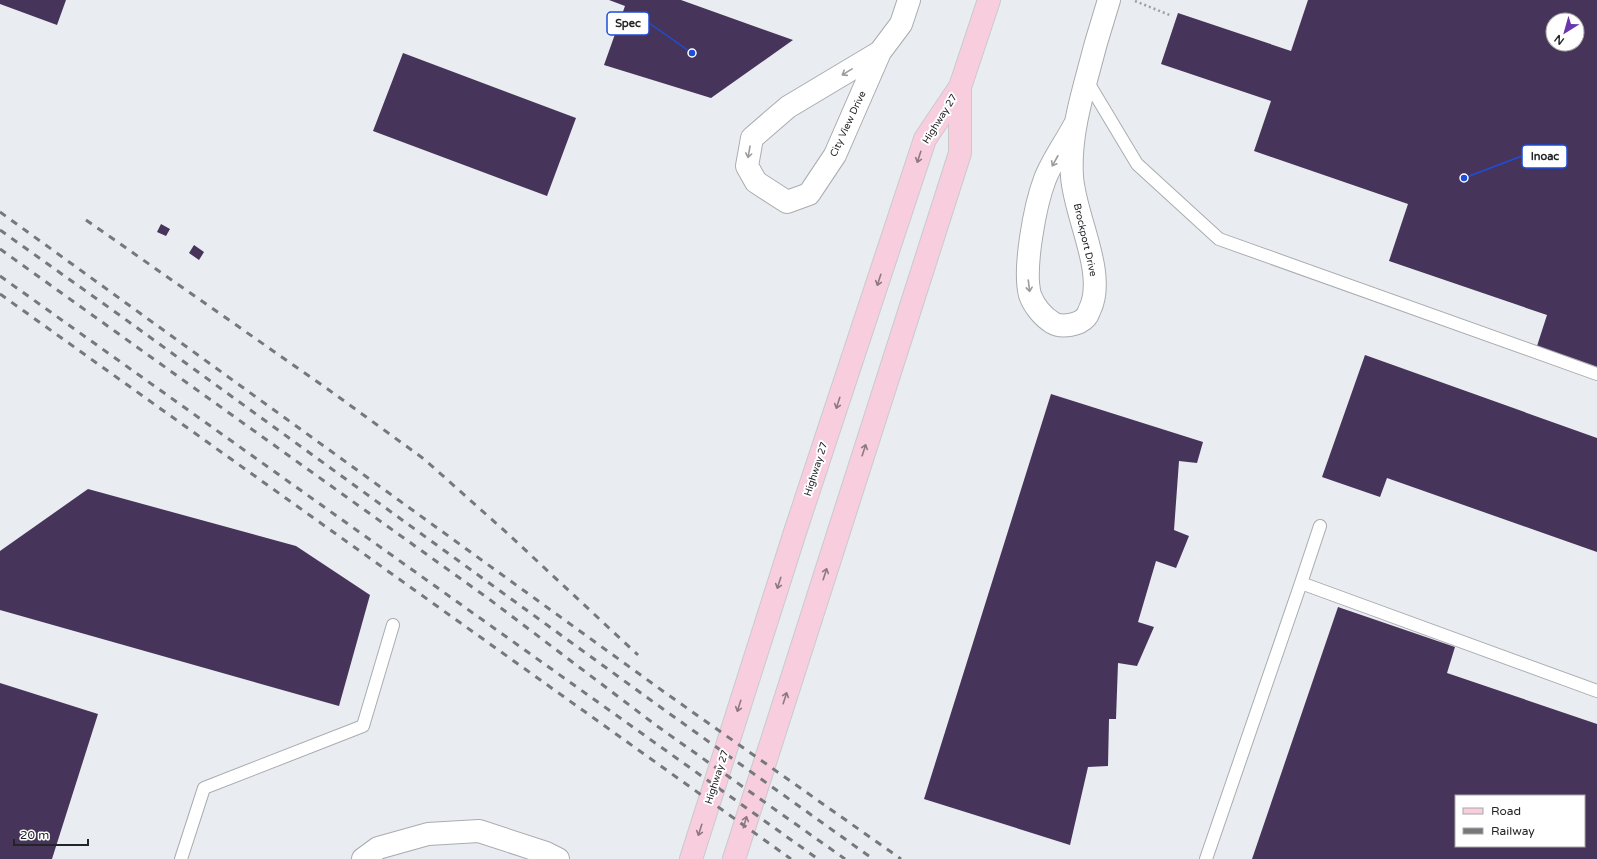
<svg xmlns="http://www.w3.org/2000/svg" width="1597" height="859" viewBox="0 0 1597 859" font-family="'Varela Round',sans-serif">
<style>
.building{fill:#47345a;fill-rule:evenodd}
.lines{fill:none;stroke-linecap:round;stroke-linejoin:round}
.lane-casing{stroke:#a9acaf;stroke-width:14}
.street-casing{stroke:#a9acaf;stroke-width:24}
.secondary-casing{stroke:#a9acaf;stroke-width:24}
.primary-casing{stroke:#cacacb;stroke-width:24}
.path{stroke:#9d9fa2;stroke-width:2.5;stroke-dasharray:2 3;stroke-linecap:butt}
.lane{stroke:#fff;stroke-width:12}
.street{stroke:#fff;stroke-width:22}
.secondary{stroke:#fff;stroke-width:22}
.primary{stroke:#f8cede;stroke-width:22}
.rail{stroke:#76787b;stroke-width:3;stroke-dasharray:7 7;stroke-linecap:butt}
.oneway{stroke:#9c9c9d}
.oneway2{stroke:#8e7982}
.labels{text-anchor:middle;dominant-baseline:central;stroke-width:4;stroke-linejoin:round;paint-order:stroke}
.street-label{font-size:10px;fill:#232426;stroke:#fff}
.leader{fill:none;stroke:#1d4ed8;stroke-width:1.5}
.callout-dot{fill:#1d4ed8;stroke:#fff;stroke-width:1.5}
.callout{fill:#fff;stroke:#1d4ed8;stroke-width:1.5}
.callout-label{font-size:11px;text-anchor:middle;font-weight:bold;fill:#232426}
</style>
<rect width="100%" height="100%" fill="#e9ecf0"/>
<path class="building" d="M0 0H66L57 25 0 4Z
M609 0H681L793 40 711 98 604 65 625 6Z
M1308 0H1597V367L1537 346 1547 315 1389 261 1408 204 1254 151 1271 101 1161 64 1178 13 1291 51ZM1553 20H1577V44H1553Z
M403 53 576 118 547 196 373 131Z
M161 224 170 229 166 236 157 232Z
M194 245 204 252 199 260 189 253Z
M1365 355 1597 438V552L1387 478 1380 497 1322 477Z
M1051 394 1203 442 1197 463 1179 461 1174 530 1189 536 1176 568 1156 561 1138 622 1154 627 1137 666 1118 663 1116 719H1109L1108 766 1088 767 1070 845 924 799Z
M88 489 296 546 370 595 339 706 0 610V551Z
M1338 607 1455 647 1447 673 1597 724V859H1252ZM1456 796H1584V846H1456Z
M0 683 98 714 52 859H0Z"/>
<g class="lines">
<defs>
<path id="lane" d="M1086 79 1137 164 1219 239 1597 374
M1301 583 1320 526
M181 859 204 788 363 726 393 625
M1206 859 1301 583 1597 691"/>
<path id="street" d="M880 52 788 107 752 138 747 166 756 182 787 202 809 194 835 155 880 52 901 24 909 0
M1074 126C1065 143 1052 161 1045 179 1035 205 1023 269 1030 295 1034 306 1043 317 1053 323 1062 328 1079 325 1086 317 1088 315 1089 311 1090 309 1107 273 1074 215 1072 176 1070 145 1077 114 1085 84 1092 56 1100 28 1109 0"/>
<path id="secondary" d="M363 859 378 848 428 834 479 831 546 853 558 859"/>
<path id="primary" d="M691 859 795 532 925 139 960 87 989 0
M734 859 960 153V87"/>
</defs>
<use href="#lane" class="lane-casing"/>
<use href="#street" class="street-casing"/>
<use href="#secondary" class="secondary-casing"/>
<use href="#primary" class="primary-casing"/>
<path class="path" d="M1135 1 1172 16"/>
<use href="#lane" class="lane"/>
<use href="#street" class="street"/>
<use href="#secondary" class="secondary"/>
<use href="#primary" class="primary"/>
<path class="rail" d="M0 212 667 694 901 859
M86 220 329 390 424 459 507 533 638 655
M0 230 118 314 663 709 873 859
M0 249 489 599 657 726 845 859
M0 276 818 859
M0 294 791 859"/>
</g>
<defs><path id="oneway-shaft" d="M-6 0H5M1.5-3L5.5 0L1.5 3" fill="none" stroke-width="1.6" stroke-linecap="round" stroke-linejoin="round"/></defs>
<g class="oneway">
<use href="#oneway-shaft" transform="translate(847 72) rotate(149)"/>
<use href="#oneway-shaft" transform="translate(749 152) rotate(100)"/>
<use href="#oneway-shaft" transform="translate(1055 161) rotate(119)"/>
<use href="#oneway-shaft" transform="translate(1029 286) rotate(83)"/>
</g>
<g class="oneway2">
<use href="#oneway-shaft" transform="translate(919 157) rotate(108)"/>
<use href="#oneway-shaft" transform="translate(879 280) rotate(108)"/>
<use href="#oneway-shaft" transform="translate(838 403) rotate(108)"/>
<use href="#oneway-shaft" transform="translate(864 450) rotate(-72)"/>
<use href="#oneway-shaft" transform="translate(825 574) rotate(-72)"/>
<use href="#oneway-shaft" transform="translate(779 583) rotate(108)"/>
<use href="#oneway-shaft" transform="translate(785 698) rotate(-72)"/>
<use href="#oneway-shaft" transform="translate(739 706) rotate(108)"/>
<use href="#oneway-shaft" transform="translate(745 822) rotate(-73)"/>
<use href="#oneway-shaft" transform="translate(700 830) rotate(108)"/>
</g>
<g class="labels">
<g class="street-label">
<text transform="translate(940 119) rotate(-58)">Highway 27</text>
<text transform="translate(848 124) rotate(-65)">City View Drive</text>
<text transform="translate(1085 240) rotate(77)">Brockport Drive</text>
<text transform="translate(816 469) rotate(-72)">Highway 27</text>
<text transform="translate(717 777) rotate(-72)">Highway 27</text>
</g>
</g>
<path class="leader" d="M692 53L649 23M1464 178L1522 156"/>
<g class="callout-dot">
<circle cx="692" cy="53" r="4"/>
<circle cx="1464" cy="178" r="4"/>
</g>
<g class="callout">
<rect x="607" y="12" width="42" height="23" rx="4"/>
<rect x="1522" y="145" width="45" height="23" rx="4"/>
</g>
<g class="callout-label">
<text x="628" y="27">Spec</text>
<text x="1545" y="160">Inoac</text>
</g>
<rect x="1455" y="795" width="130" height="52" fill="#ffffff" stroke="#a7a7a8"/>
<rect x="1463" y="808" width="20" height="6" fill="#f8cede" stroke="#a7a7a8"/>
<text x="1491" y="815" font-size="12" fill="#232426">Road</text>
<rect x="1463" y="828" width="20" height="6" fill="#76787b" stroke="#a7a7a8"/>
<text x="1491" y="835" font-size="12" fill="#232426">Railway</text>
<g transform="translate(1565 32) rotate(217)"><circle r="19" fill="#ffffff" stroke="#a7a7a8"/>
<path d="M0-3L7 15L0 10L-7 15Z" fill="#6b36ad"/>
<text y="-6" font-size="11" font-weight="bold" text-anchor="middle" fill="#232426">N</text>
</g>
<path d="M14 839v6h74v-6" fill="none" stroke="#232426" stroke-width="2"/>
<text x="20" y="839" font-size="12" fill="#232426" stroke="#ffffff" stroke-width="3" paint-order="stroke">20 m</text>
</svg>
